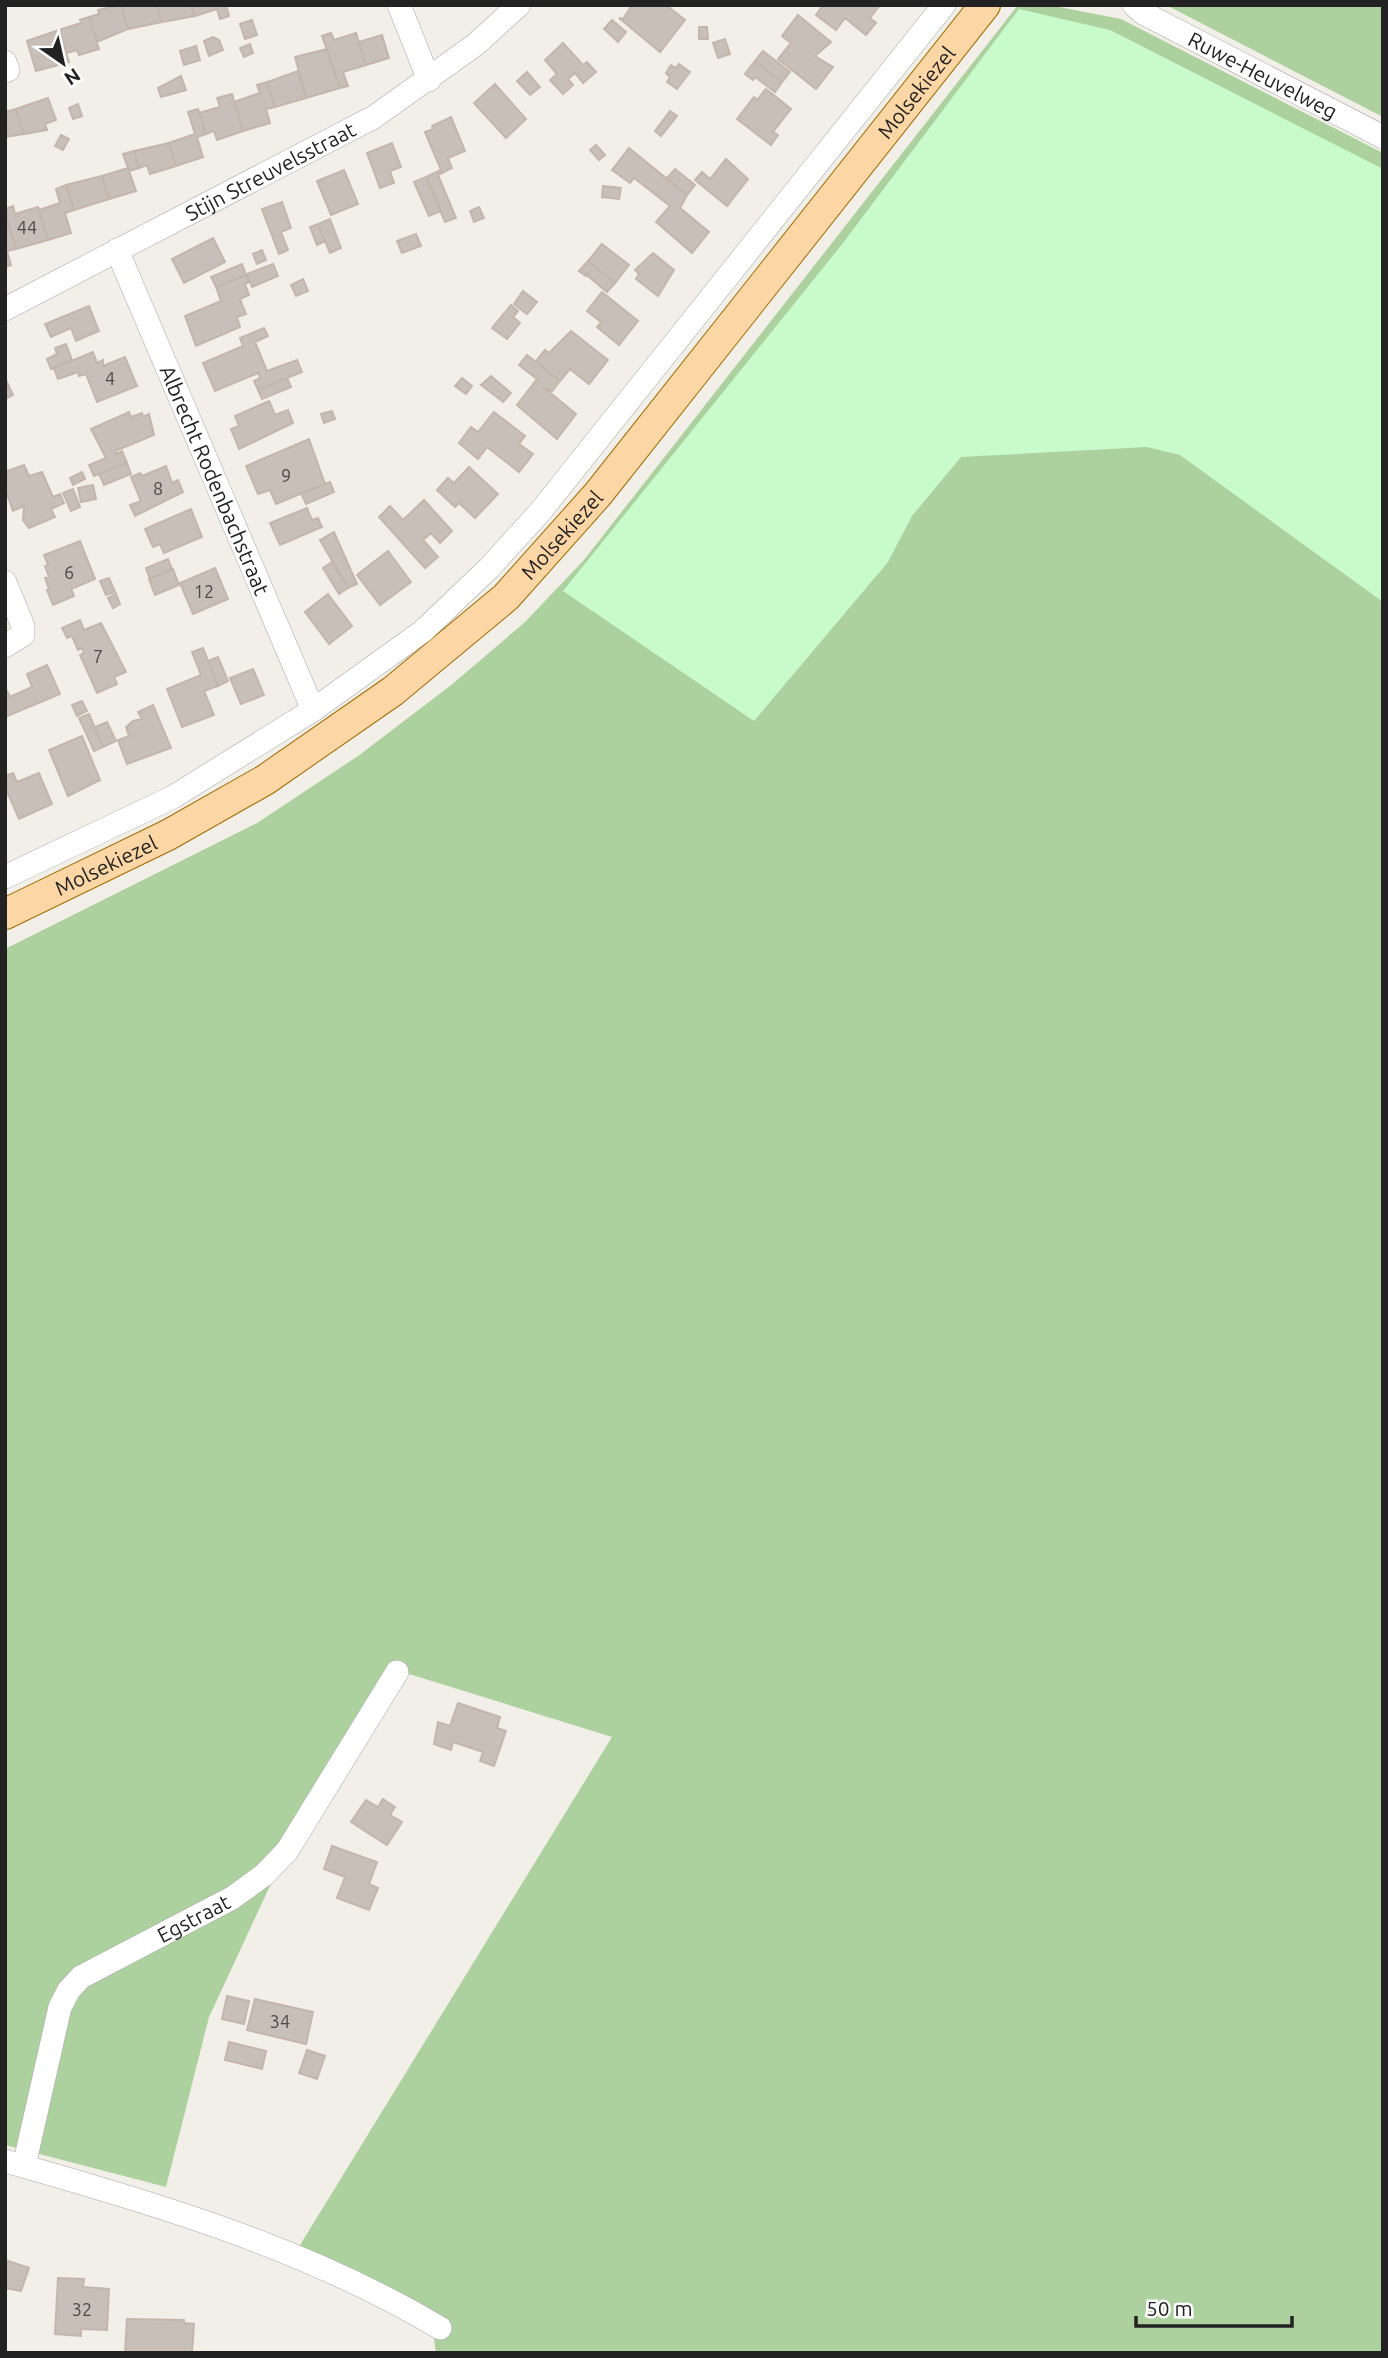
<svg xmlns="http://www.w3.org/2000/svg" width="1388" height="2358" viewBox="0 0 1388 2358" font-family="Ubuntu,sans-serif">
<style>
.forest{fill:#add19e}
.park{fill:#c8facc}
.building{fill:#c7bfb8;stroke:#c4b6ab;stroke-width:2}
.lines{fill:none;stroke-linecap:round;stroke-linejoin:round}
.minor-casing{stroke:#a9a9a9;stroke-width:24}
.major-casing{stroke:#a06b00;stroke-width:32}
.minor{stroke:#fff;stroke-width:23}
.major{stroke:#fcd6a4;stroke-width:30}
.labels{text-anchor:middle;dominant-baseline:central;stroke-width:5;stroke-linejoin:round;paint-order:stroke}
.number-label{font-size:18px;fill:#4b4948}
.street-label{font-size:21px;fill:#222;stroke:#fff}
</style>
<rect width="100%" height="100%" fill="#f2efe9"/>
<path class="forest" d="M1018 5H1049L1121 19 1383 153V2353H436L433 2332 289 2263 612 1737 396 1670 275 1875 209 2017 166 2187 5 2145V949L257 823 358 756 450 686 524 623 584 560Z
M1166 5H1383V117Z"/>
<path class="park" d="M1019 9 1110 30 1383 169V602L1180 455 1147 447 961 457 912 516 888 562 754 721 563 591 843 243Z"/>
<path class="building" d="M121 5H156L162 22 128 29Z
M121 5 128 29 97 42 89 17 99 14 98 10Z
M156 5H191L195 16 162 22Z
M191 5H226L229 16 220 19 217 9 195 16Z
M632 5H666L685 20 660 52 619 18 623 19Z
M823 5H880L870 18 876 23 866 35 845 18 836 30 816 15Z
M798 15 831 42 815 56 833 67 816 89 778 59 791 43 782 36Z
M89 17 99 49 79 55 77 50 67 53 59 30 81 23 80 20Z
M252 20 257 35 245 39 240 24Z
M612 20 626 32 618 42 604 29Z
M699 27H707L708 39H699Z
M59 30 69 62 36 71 27 41Z
M331 33 334 40 356 33 366 65 343 72 348 86 340 88 322 36Z
M382 35 389 58 366 65 359 42Z
M213 37 219 40 223 50 209 56 204 41Z
M725 39 730 54 718 58 713 43Z
M563 43 583 65 587 62 596 72 583 83 575 73 568 79 573 85 563 94 550 80 557 74 545 60Z
M250 44 253 53 244 57 240 48Z
M196 46 200 60 184 65 180 51Z
M327 49 340 88 306 98 295 57Z
M763 51 790 72 782 82 755 61Z
M755 61 782 82 775 92 755 77 753 80 745 74Z
M679 64 690 72 677 89 667 82 670 77 666 73 671 65 676 68Z
M298 71 306 98 275 107 267 82Z
M527 72 540 87 530 95 517 81Z
M181 76 186 90 161 97 158 88Z
M267 82 275 107 266 109 270 123 243 131 234 102 260 93 257 85Z
M495 84 526 119 506 138 474 103Z
M766 89 791 109 773 132 778 135 771 145 737 119 754 97 757 100Z
M232 94 243 131 217 140 214 131 206 134 199 113 220 107 217 98Z
M48 98 56 120 45 124 47 130 24 134 16 109Z
M78 104 82 116 73 119 69 108Z
M16 109 24 134 5 137V112Z
M198 109 206 134 197 137 203 157 176 166 169 143 195 134 188 112Z
M670 111 677 116 661 136 655 131Z
M451 117 465 151 448 158 452 168 438 175 456 218 445 222 426 177 441 170 425 132 433 129 432 126Z
M61 135 69 139 63 150 55 146Z
M169 143 176 166 150 174 147 165 139 168 134 151Z
M392 143 401 167 390 171 394 183 380 188 367 153Z
M596 145 605 155 599 160 590 150Z
M629 148 687 195 680 208 709 232 692 253 656 222 670 206 634 178 630 183 612 170Z
M134 151 139 168 129 171 136 191 109 199 102 176 128 168 123 154Z
M726 159 748 179 727 206 695 180 702 172 710 179Z
M675 169 695 185 687 195 667 178Z
M344 170 358 204 331 215 317 181Z
M102 176 109 199 74 210 66 185Z
M426 177 441 211 429 216 414 182Z
M66 185 74 210 65 213 71 233 48 240 39 210 60 203 56 189Z
M603 186 621 188 619 199 602 197Z
M282 202 291 228 281 232 288 250 279 254 262 209Z
M13 206 15 214 38 207 48 240 16 249 5 212V209Z
M479 207 484 218 474 222 470 211Z
M5 212 16 249 7 251 11 265 5 267Z
M330 219 341 248 330 253 318 224Z
M318 224 325 241 317 245 310 227Z
M416 234 421 246 402 253 397 241Z
M213 238 225 262 184 283 172 259Z
M602 244 629 265 615 283 588 261Z
M262 250 266 260 257 264 253 254Z
M653 253 674 270 658 296 636 279 639 274 635 270Z
M588 261 615 283 607 292 588 276V272L586 276 579 271Z
M242 264 246 275 216 287 211 277Z
M273 264 278 276 252 287 247 274Z
M246 275 249 282 245 284 249 295 240 299 246 314 237 317 240 327 196 346 185 316 221 301 216 287Z
M303 279 308 291 296 296 291 285Z
M523 291 537 302 527 314 514 304Z
M602 292 638 321 619 345 597 327 601 322 587 311Z
M511 305 518 311 513 317 520 323 507 339 492 328Z
M89 306 99 331 76 341 71 328 51 337 45 324Z
M264 328 268 336 255 342 267 371 297 360 302 372 258 390 254 381 260 378 258 373 215 391 203 363 243 346 240 338Z
M571 331 608 360 589 384 570 369 560 381 536 361 545 350 549 353Z
M66 344 72 360 51 369 47 359 57 354 55 348Z
M93 352 97 363 103 360V366L125 357 137 386 97 402 86 374 79 376 78 372 58 379 54 368Z
M527 355 560 381 552 391 543 387 576 414 557 439 517 405 537 379 519 365Z
M491 376 511 393 503 402 481 385Z
M5 378 13 395 5 399Z
M287 378 291 387 262 399 258 390Z
M462 378 472 386 466 394 455 386Z
M269 401 275 415 288 410 293 423 239 449 231 429 239 426 235 416Z
M332 411 335 419 324 423 321 414Z
M129 412 131 417 142 413 143 417 149 414 154 435 115 451 116 454 122 451 127 463 94 476 89 465 106 458 91 429Z
M494 412 525 436 519 444 533 454 519 472 487 447 478 459 459 443 471 427 478 432Z
M309 439 325 484 276 504 270 490 258 494 246 466Z
M127 463 131 474 104 485 99 474Z
M24 465 29 476 42 472 53 497 60 494 64 503 51 509 55 517 29 528 23 520 24 506 13 511 5 488V472Z
M166 466 172 483 178 480 183 492 135 516 130 505 141 501 131 477 140 473 142 476Z
M469 467 498 494 475 518 459 503 455 507 437 490 448 478 454 483Z
M82 472 85 479 73 485 70 478Z
M330 482 334 492 306 504 301 493Z
M93 485 96 499 81 502 78 488Z
M73 489 80 507 71 511 63 493Z
M424 500 452 531 440 543 431 533 423 540 438 557 425 568 379 517 390 506 403 520Z
M307 508 312 520 318 518 322 527 280 545 270 523Z
M191 509 202 537 164 553 160 544 153 547 145 529Z
M334 532 357 584 348 588 320 540Z
M80 541 95 579 71 589 74 596 53 605 47 590 49 589 45 578 49 577 45 566 48 565 44 555Z
M388 551 411 582 380 605 357 575Z
M168 559 172 569 150 579 146 568Z
M332 562 348 588 339 594 323 568Z
M215 568 228 599 193 614 180 583Z
M173 569 179 585 155 595 149 579Z
M109 578 115 592 106 595 100 581Z
M116 594 120 604 113 608 108 598Z
M328 594 352 626 329 644 305 612Z
M80 620 84 630 101 623 126 672 114 677 117 684 97 693 80 655 84 653 82 648 78 650 72 636 67 638 62 628Z
M203 648 218 686 204 691 214 715 182 727 167 689 201 675 192 652Z
M218 657 228 681 218 686 208 661Z
M47 665 60 694 5 717V687L10 697 32 687 27 674Z
M253 669 264 695 241 704 230 678Z
M82 701 87 711 77 716 72 705Z
M153 705 171 748 127 764 118 740 129 736 126 727 133 721 142 719 138 712Z
M89 714 103 747 94 751 79 718Z
M107 722 116 741 103 747 95 727Z
M82 736 100 780 68 796 49 750Z
M13 773 17 782 39 773 52 804 19 819 5 787V776Z
M458 1703 500 1717 497 1728 506 1731 494 1766 480 1761 483 1752 453 1742 451 1750 434 1744 438 1722 450 1726Z
M383 1799 395 1807 390 1815 402 1822 387 1845 351 1822 366 1800 378 1807Z
M332 1846 377 1862 369 1884 378 1888 369 1910 337 1898 345 1877 324 1869Z
M227 1996 249 2001 244 2024 222 2019Z
M255 1999 313 2012 306 2044 247 2030Z
M229 2042 266 2051 262 2069 225 2060Z
M307 2050 325 2056 317 2079 299 2073Z
M5 2260 29 2268 21 2291 5 2288Z
M58 2278 84 2279 83 2287 109 2289 107 2330 81 2329V2336L55 2334Z
M127 2319 184 2320V2323L194 2324 192 2353H125Z"/>
<g class="lines">
<defs>
<g id="minor">
<path d="M399 5 429 80"/>
<path id="s1" d="M1134 5 1143 13 1383 137"/>
<path d="M5 62 8 70 5 71"/>
<path id="s2" d="M117 250 313 710"/>
<path id="s3" d="M5 309 374 117 475 45 519 5"/>
<path d="M5 582 23 626V635L5 646"/>
<path d="M5 877 173 797 313 710 423 631 489 568 540 512 944 5"/>
<path d="M5 2161C154 2203 306 2248 440 2328"/>
<path id="s4" d="M24 2166 60 2007 69 1990 81 1977 232 1898 264 1875 287 1851 397 1672"/>
</g>
<g id="major">
<path id="s5" d="M5 914 168 835 265 780 393 691 506 597 598 494 985 5"/>
</g>
</defs>
<use href="#minor" class="minor-casing"/>
<use href="#major" class="major-casing"/>
<use href="#minor" class="minor"/>
<use href="#major" class="major"/>
</g>
<g class="labels">
<g class="number-label">
<text x="27" y="227">44</text>
<text x="110" y="378">4</text>
<text x="286" y="475">9</text>
<text x="158" y="488">8</text>
<text x="69" y="572">6</text>
<text x="204" y="591">12</text>
<text x="98" y="656">7</text>
<text x="280" y="2021">34</text>
<text x="82" y="2309">32</text>
</g>
<g class="street-label">
<text stroke="none"><textPath href="#s1" startOffset="147">Ruwe-Heuvelweg</textPath></text>
<text stroke="none"><textPath href="#s5" startOffset="1246">Molsekiezel</textPath></text>
<text stroke="none"><textPath href="#s3" startOffset="299">Stijn Streuvelsstraat</textPath></text>
<text stroke="none"><textPath href="#s2" startOffset="250">Albrecht Rodenbachstraat</textPath></text>
<text stroke="none"><textPath href="#s5" startOffset="679">Molsekiezel</textPath></text>
<text stroke="none"><textPath href="#s5" startOffset="112">Molsekiezel</textPath></text>
<text stroke="none"><textPath href="#s4" startOffset="327">Egstraat</textPath></text>
</g>
</g>
<rect width="1388" height="2358" fill="none" stroke="#222222" stroke-width="14"/>
<g transform="translate(63 63) rotate(146)" stroke="#ffffff" stroke-width="5" paint-order="stroke">
<path d="M0-5L12 26L0 18L-12 26Z" fill="#222222"/>
<text y="-10" font-size="19" font-weight="bold" text-anchor="middle" fill="#222222">N</text>
</g>
<path d="M1136 2316v10h156v-10" fill="none" stroke="#222222" stroke-width="3.5"/>
<text x="1146" y="2316" font-size="21" fill="#222222" stroke="#ffffff" stroke-width="5" paint-order="stroke">50 m</text>
</svg>
